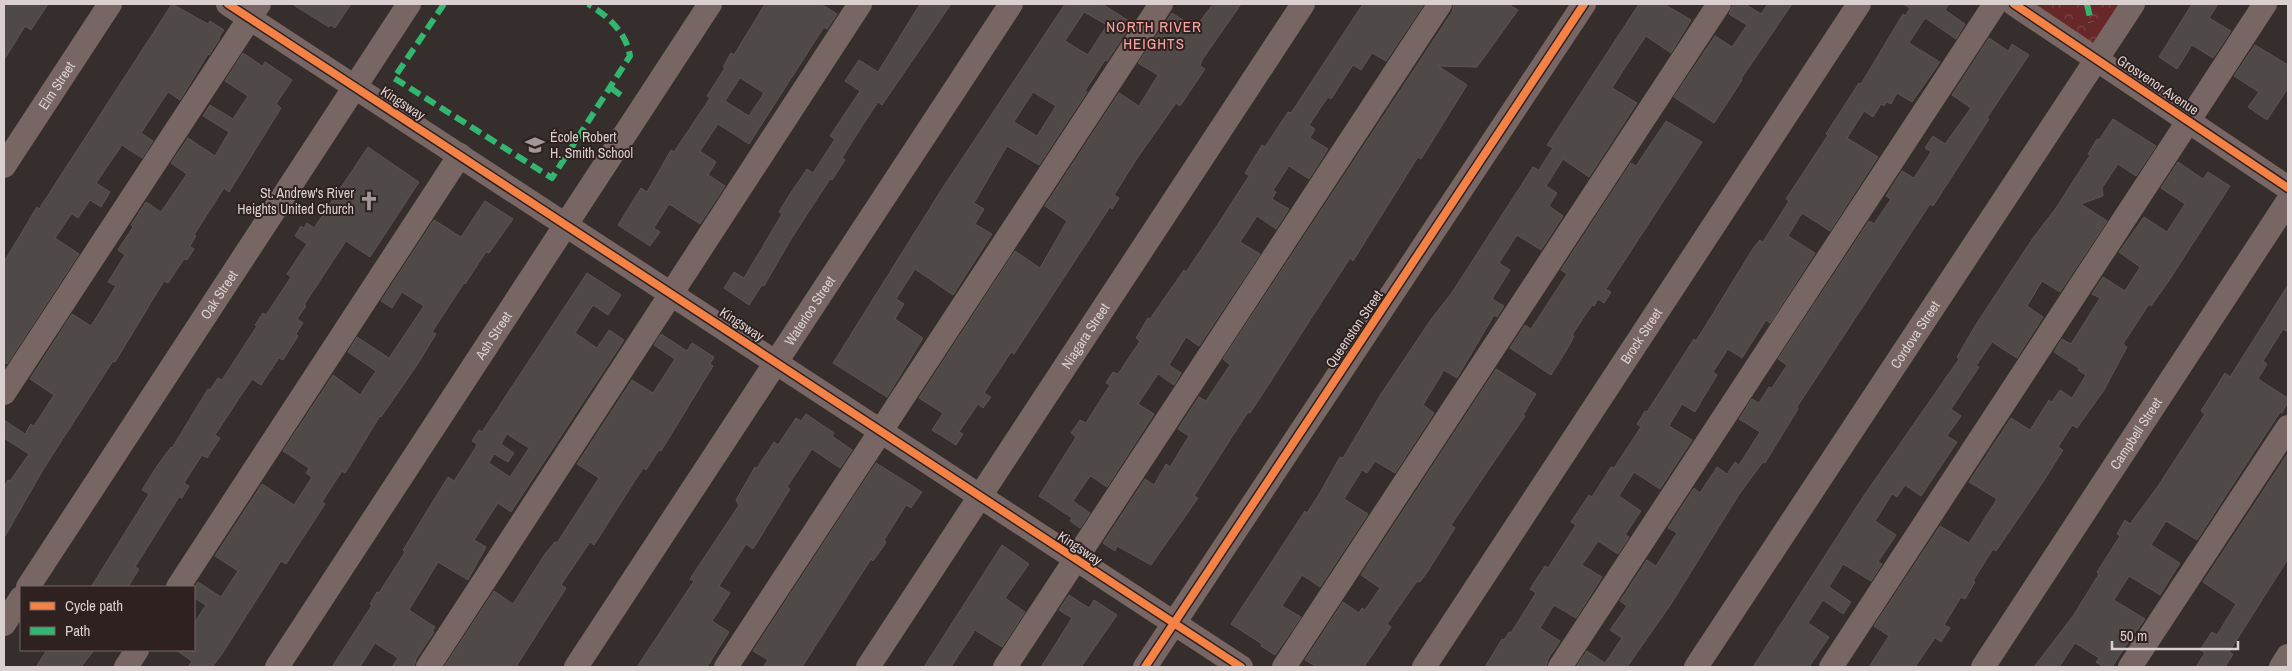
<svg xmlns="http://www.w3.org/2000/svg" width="2292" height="671" viewBox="0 0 2292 671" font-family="'Archivo Narrow',sans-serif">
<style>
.park{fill:url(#park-crowns)}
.building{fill:#4f4948;stroke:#5b5453;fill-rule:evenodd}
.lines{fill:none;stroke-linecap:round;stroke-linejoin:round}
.minor{stroke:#786665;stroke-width:24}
.quiet{stroke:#33b770;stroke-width:6;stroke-dasharray:12 6;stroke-linecap:butt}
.cycleway-casing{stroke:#2f2120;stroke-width:11}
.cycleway{stroke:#f48246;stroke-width:8}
.labels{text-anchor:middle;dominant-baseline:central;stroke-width:4;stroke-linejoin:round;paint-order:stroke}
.street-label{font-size:14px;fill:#dad0d0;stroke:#2f2120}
.poi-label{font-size:14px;fill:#dad0d0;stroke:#2f2120;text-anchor:start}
.neighbourhood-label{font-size:15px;letter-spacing:1px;fill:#faa6a2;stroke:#2f2120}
</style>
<defs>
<pattern id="park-crowns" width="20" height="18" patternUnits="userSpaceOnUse" patternTransform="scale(1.25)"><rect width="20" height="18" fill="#682829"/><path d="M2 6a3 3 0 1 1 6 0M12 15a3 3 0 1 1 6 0" fill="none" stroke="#7d4647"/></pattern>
</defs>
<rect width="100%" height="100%" fill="#362e2c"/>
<path class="park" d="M2014 4H2133L2097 59Z"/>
<path class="building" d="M4 4H48L31 30 25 26 4 60Z
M172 4 208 24 210 21 224 30 219 37 220 38 209 55 208 54 180 100 168 92 141 133 153 141 142 158 122 145 96 183 110 192 101 207 90 200 78 218 72 214 70 216 55 238 79 254 7 364 4 362V262L37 207 39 209Z
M292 4H351L335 28 331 25 329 27Z
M765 4H821L837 14 827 29 824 27 749 144 718 124 700 151 716 162 708 175 725 186 700 224 669 204 654 228 660 232 650 246 618 225 641 188 647 192 671 150 674 152 710 98 707 96 725 68 723 67 731 53 734 55ZM740 78 764 93 749 116 725 101Z
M920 4H951L882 105 878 102 862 126 842 158 845 160 832 180 830 179 791 239 764 286 762 285 749 305 724 288 734 272 744 278 782 214 779 212 790 194 807 169 813 173 835 139 830 136 860 91 845 81 859 60 878 72Z
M1065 4H1102L1132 23 1107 61 1105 60 1085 91 1087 92 1039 165 1007 146 974 203 984 209 975 224 992 234 953 295 915 269 896 299 904 304 895 319 923 338 887 397 833 363 940 192ZM1084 12 1107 25 1088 55 1065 41ZM1033 92 1056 106 1037 136 1014 122Z
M1213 4H1241L1202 60 1200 66 1205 69 1180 106 1176 103 1138 157 1114 195 1119 198 1112 209 1110 207 1014 354 1011 352 984 393 991 397 983 408 978 404 959 432 963 434 956 445 932 430 943 413 919 398 1015 251 1040 268 1067 221 1045 206 1119 93 1139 106 1158 75 1138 63 1172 13 1195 28Z
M1363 4H1424L1386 61 1372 53 1361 70 1353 65 1331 99 1328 97 1309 125 1315 129 1310 138 1328 149 1309 179 1289 166 1273 190 1276 192 1272 199 1289 209 1276 229 1257 216 1240 242 1260 254 1199 346 1186 337 1169 365 1181 373 1174 385 1158 374 1138 404 1154 414 1107 487 1091 476 1088 479 1073 501 1090 513 1080 528 1070 521 1072 518 1039 496 1076 437 1071 433 1080 420 1086 423 1110 385 1106 383 1113 372 1118 374 1140 341 1136 338 1148 318 1150 319 1184 270 1186 272 1224 215 1249 176 1245 173 1262 145 1265 147 1288 112 1291 113Z
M1454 4H1508L1518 10 1477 67 1438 66 1467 85 1421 159 1418 157 1353 261 1350 258 1267 387 1250 413 1248 412 1194 496 1198 498 1151 565 1117 546 1115 551 1103 543 1145 479 1154 485 1166 464 1170 467 1189 436 1178 429 1199 397 1206 401 1230 365 1223 359 1452 12Z
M1639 4H1664L1691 20 1671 53 1646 36 1626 66 1612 88 1637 103 1589 177 1563 159 1546 186 1557 193 1549 206 1563 216 1541 250 1517 235 1499 263 1510 270 1492 299 1504 306 1497 317 1494 315 1457 378 1444 370 1423 405 1434 413 1395 473 1375 461 1367 473 1362 470 1344 499 1368 514 1320 587 1302 575 1282 606 1301 617 1275 655 1261 646 1262 644 1231 624 1305 511 1307 513 1321 491 1340 457 1343 458 1381 394 1432 318 1451 294 1533 167 1539 170 1553 148 1547 145Z
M1733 4H1745L1761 14 1768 4H1792L1741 79 1742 80 1714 123 1674 97 1715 36 1732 47 1747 25 1729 14Z
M1903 4H1949L1945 10 1965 24 1956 39 1925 18 1909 43 1940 62 1912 102 1897 93 1891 104 1887 102 1884 106 1881 104 1873 117 1864 111 1847 138 1878 157 1830 231 1802 213 1788 236 1815 253 1770 323 1766 320 1742 358 1728 349 1713 372 1717 375 1695 412 1682 404 1669 426 1692 440 1660 489 1634 472 1619 496 1641 511 1625 535 1629 537 1618 554 1598 541 1582 565 1602 577 1576 618 1554 605 1540 628 1560 641 1548 659 1546 667H1485L1502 639 1504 640 1509 632 1511 633 1536 593 1530 589 1545 566 1548 568 1576 525 1571 522 1589 495 1592 497 1611 467 1614 468 1641 427 1637 424 1645 411 1647 412 1694 339 1696 341 1754 247 1760 240 1763 242 1789 201 1786 199 1828 135 1826 134 1859 83 1861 84 1903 14 1905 16 1910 8Z
M2192 4H2218L2209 18 2231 31 2213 58 2192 45 2177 69 2159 57Z
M1989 38 2008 51 2012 44 2029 55 1987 118 1989 119 1933 206 1930 204 1797 407 1798 409 1765 463 1763 462 1740 493 1671 604 1627 667H1576L1587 651 1605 663 1622 638 1610 630 1627 606 1620 601 1647 560 1656 566 1677 533 1668 528 1694 488 1700 493 1717 467 1727 474 1735 462 1739 465 1760 432 1739 419 1752 399 1759 403 1769 387 1772 388 1787 365 1778 359 1869 221 1874 224 1891 199 1886 196 1902 171 1914 178 1931 152 1925 148 1933 136 1945 144 1971 108 1952 95Z
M2255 45 2288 65V88L2267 120 2248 107 2259 92 2234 76Z
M243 53 262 66 265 62 292 80 276 104 281 108 229 192 224 188 194 235 196 236 190 246 194 249 187 260 184 259 168 283 164 281 115 362 113 361 44 468 4 538V487L8 480 10 481 29 454 4 438V420L25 434 31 424 34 426 54 395 30 379 72 314 91 326 116 286 108 282 125 255 118 250 133 227 131 225 146 202 161 212 187 174 171 163 188 138 215 156 229 132 203 116 210 105 233 119 248 96 225 81Z
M2113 119 2156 146 2136 176 2118 164 2102 188 2103 196 2081 204 2107 221 2060 292 2042 281 2027 306 2043 317 2017 358 1992 342 1976 366 1979 367 1951 409 1961 416 1947 436 1957 442 1921 496 1905 485 1897 497 1892 494 1875 521 1896 535 1878 562 1882 564 1871 581 1843 564 1829 587 1851 602 1843 614 1823 600 1808 623 1829 637 1809 667H1753L1863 497 1959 359 1957 357 1975 326 2033 238 2056 208 2090 155 2088 154 2097 139 2099 140Z
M1666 121 1702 142 1606 289 1611 292 1604 303 1598 299 1594 306 1592 305 1572 335 1574 336 1569 346 1551 375 1510 348 1525 325 1531 329 1567 274 1561 270 1631 163 1636 166Z
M368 147 419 182 370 257 346 241 304 305 306 306 297 319 303 323 296 334 298 336 283 360 279 358 261 385 252 379 236 403 215 435 220 438 207 458 202 455 184 483 189 486 182 498 179 497 135 567 139 569 128 587H91L149 494 142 490 157 466 171 447 172 448 208 389 210 390 218 378 222 380 257 326 255 325 263 313 266 315 291 277 287 274 307 244 295 236 301 226 304 228 307 223 314 228Z
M2178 162 2203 179 2208 172 2230 186 2168 282 2151 306 2149 304 2123 344 2127 347 2104 390 2077 428 2072 425 2058 447 2063 450 2043 482 1996 551 1993 549 1973 581 1975 582 1965 599 1961 597 1944 625 1950 628 1941 642 1935 638 1915 667H1869L1889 636 1874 626 1940 526 1969 543 1997 499 1969 482 2011 418 2030 430 2049 400 2052 402 2060 390 2072 398 2086 375 2078 370 2079 368 2054 352 2062 339 2071 344 2100 298 2092 294 2103 277 2125 291 2140 267 2119 252 2144 217 2167 232 2185 204 2161 188Z
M485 201 513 219 489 253 486 252 465 284 464 283 432 332 436 334 417 365 381 417 380 416 345 473 342 471 322 502 325 504 286 564 281 561 222 654 212 667H188L192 661 176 650H194V623L206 605 194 598V588L198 582 221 597 238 571 215 556 262 484 294 505 312 477 306 473 309 468 283 451 333 375 360 395 376 371 348 352 357 337 389 358 424 306 402 292 392 308 381 301 434 220 461 237Z
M587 273 621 295 608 315 593 305 575 333 597 348 609 330 624 340 511 512 498 503 474 540 486 547 468 580 438 562 409 610 435 627 432 631 434 632 416 659 414 667H392L398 658 375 643 360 667H332L372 605 370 604 377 592 379 593 405 552 403 550 448 477 454 481 476 447 477 444 472 441 479 430 482 432ZM507 434 529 448 510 477 489 463 494 454 508 462 514 453 501 444Z
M2288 285V332L2283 329 2263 361 2267 364 2258 379 2288 398V402L2282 413 2280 412 2197 540 2166 521 2151 545 2180 563 2160 595 2129 576 2114 600 2145 619 2135 633H2134L2112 667H2104L2096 662 2099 658 2075 643 2059 667H2034L2073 616 2099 574 2097 572 2120 536 2117 534 2125 520 2130 524 2158 486 2205 414 2201 411 2225 373 2230 377Z
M661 334 687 351 692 343 714 357 710 364 713 366 661 451 659 450 646 470 643 468 594 545 590 542 561 585 566 588 516 667H444L494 591 513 604 545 554 555 542 557 543 599 478 577 464 632 380 653 393 675 359 654 345Z
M1496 369 1536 394 1523 415 1525 416 1451 525 1455 528 1428 571 1420 582 1418 581 1415 584 1387 624 1391 627 1364 667H1317L1305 660 1343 602 1359 613 1362 608 1365 610 1380 588 1361 575Z
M806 414 834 433 832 436 852 450 840 468 812 449 787 487 790 489 753 549 746 544 719 586 730 593 712 621 729 632 707 667H637L694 581 690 579 739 505 736 500 755 467 757 468 774 442 778 445 796 418 801 421Z
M2288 453V559L2229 652 2233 654 2225 667H2196L2205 653 2200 650 2212 632 2217 635 2236 604 2203 582Z
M876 463 922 492 911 508 906 505 884 540 886 542 883 547 873 561 871 559 802 667H763L768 660 753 651Z
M1002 545 1029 564 1005 598 1025 612 1002 647 975 630 951 667H924Z
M1069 595 1089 608 1094 600 1117 615 1081 667H1041L1072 618 1059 610Z
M47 650H94L81 667H36Z"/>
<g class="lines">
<g class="minor">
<path d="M228 4 1241 667"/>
<path d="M2014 4 2288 188"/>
<path id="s1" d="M4 166 110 4"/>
<path d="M4 393 259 4"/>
<path id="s2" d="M28 587 409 4"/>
<path d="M178 587 460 155"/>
<path d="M4 624 21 598"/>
<path d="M126 667 137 650"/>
<path id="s3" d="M277 667 710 4"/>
<path d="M428 667 860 4"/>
<path id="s4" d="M576 667 1011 4"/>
<path d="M726 667 1161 4"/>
<path id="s5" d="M868 667 1303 4"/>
<path d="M1005 667 1440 4"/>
<path d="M1145 667 1584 4"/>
<path d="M1284 667 1719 4"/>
<path id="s6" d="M1424 667 1859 4"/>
<path d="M1560 667 1995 4"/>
<path id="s7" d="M1696 667 2133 4"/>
<path d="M1831 667 2265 4"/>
<path id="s8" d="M1983 667 2288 201"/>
<path d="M2130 667 2288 427"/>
<path d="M2281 667 2288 656"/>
</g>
<path class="quiet" d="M444 4 394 78 552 178 630 56C626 32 608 16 588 4
M2087 4 2091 22
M611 88 622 96"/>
<defs>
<path id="cycleway" d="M228 4 1241 667
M2014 4 2288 188
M1145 667 1584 4"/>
</defs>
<use href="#cycleway" class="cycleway-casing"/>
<use href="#cycleway" class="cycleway"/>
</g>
<defs>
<symbol id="school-bare" viewBox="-9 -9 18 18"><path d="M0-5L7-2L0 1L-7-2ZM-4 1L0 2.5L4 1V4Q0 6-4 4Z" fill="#a19797" stroke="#2f2120" stroke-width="2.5" paint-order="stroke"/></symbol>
<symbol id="church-bare" viewBox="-9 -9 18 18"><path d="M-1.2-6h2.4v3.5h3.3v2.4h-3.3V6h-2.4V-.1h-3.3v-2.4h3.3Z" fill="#a19797" stroke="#2f2120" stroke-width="2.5" paint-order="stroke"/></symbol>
</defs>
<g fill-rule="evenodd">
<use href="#school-bare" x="521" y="131" width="28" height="28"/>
<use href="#church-bare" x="355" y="187" width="28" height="28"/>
</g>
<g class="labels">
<g class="street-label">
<text stroke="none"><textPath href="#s1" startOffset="96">Elm Street</textPath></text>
<text transform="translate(2158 85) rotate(34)">Grosvenor Avenue</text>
<text transform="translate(403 103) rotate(33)">Kingsway</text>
<text stroke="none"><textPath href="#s2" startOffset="349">Oak Street</textPath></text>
<text stroke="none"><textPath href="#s4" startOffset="426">Waterloo Street</textPath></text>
<text transform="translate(742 324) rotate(33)">Kingsway</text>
<text transform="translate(1354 329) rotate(-56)">Queenston Street</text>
<text stroke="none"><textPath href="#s6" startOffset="396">Brock Street</textPath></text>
<text stroke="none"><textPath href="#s7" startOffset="398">Cordova Street</textPath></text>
<text stroke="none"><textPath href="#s3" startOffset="396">Ash Street</textPath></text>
<text stroke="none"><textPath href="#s5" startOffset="396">Niagara Street</textPath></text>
<text stroke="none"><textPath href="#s8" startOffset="279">Campbell Street</textPath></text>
<text transform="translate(1080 548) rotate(33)">Kingsway</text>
</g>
<g class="poi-label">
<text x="550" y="137">École Robert<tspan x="550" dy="16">H. Smith School</tspan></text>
<text x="354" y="193" text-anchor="end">St. Andrew's River<tspan x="354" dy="16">Heights United Church</tspan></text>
</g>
<g class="neighbourhood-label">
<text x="1154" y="26">NORTH RIVER<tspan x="1154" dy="17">HEIGHTS</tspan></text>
</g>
</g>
<rect width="2292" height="671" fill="none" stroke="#dad0d0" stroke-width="10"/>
<rect x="20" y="586" width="175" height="65" fill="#2f2120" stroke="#736766"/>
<rect x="30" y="602" width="25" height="8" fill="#f48246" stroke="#736766"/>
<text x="65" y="611" font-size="15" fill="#dad0d0">Cycle path</text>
<rect x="30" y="627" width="25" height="8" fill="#33b770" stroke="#736766"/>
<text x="65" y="636" font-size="15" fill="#dad0d0">Path</text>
<path d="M2112 641v8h126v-8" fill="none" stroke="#dad0d0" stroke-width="2.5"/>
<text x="2120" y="641" font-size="15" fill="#dad0d0" stroke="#2f2120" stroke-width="4" paint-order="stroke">50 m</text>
</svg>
